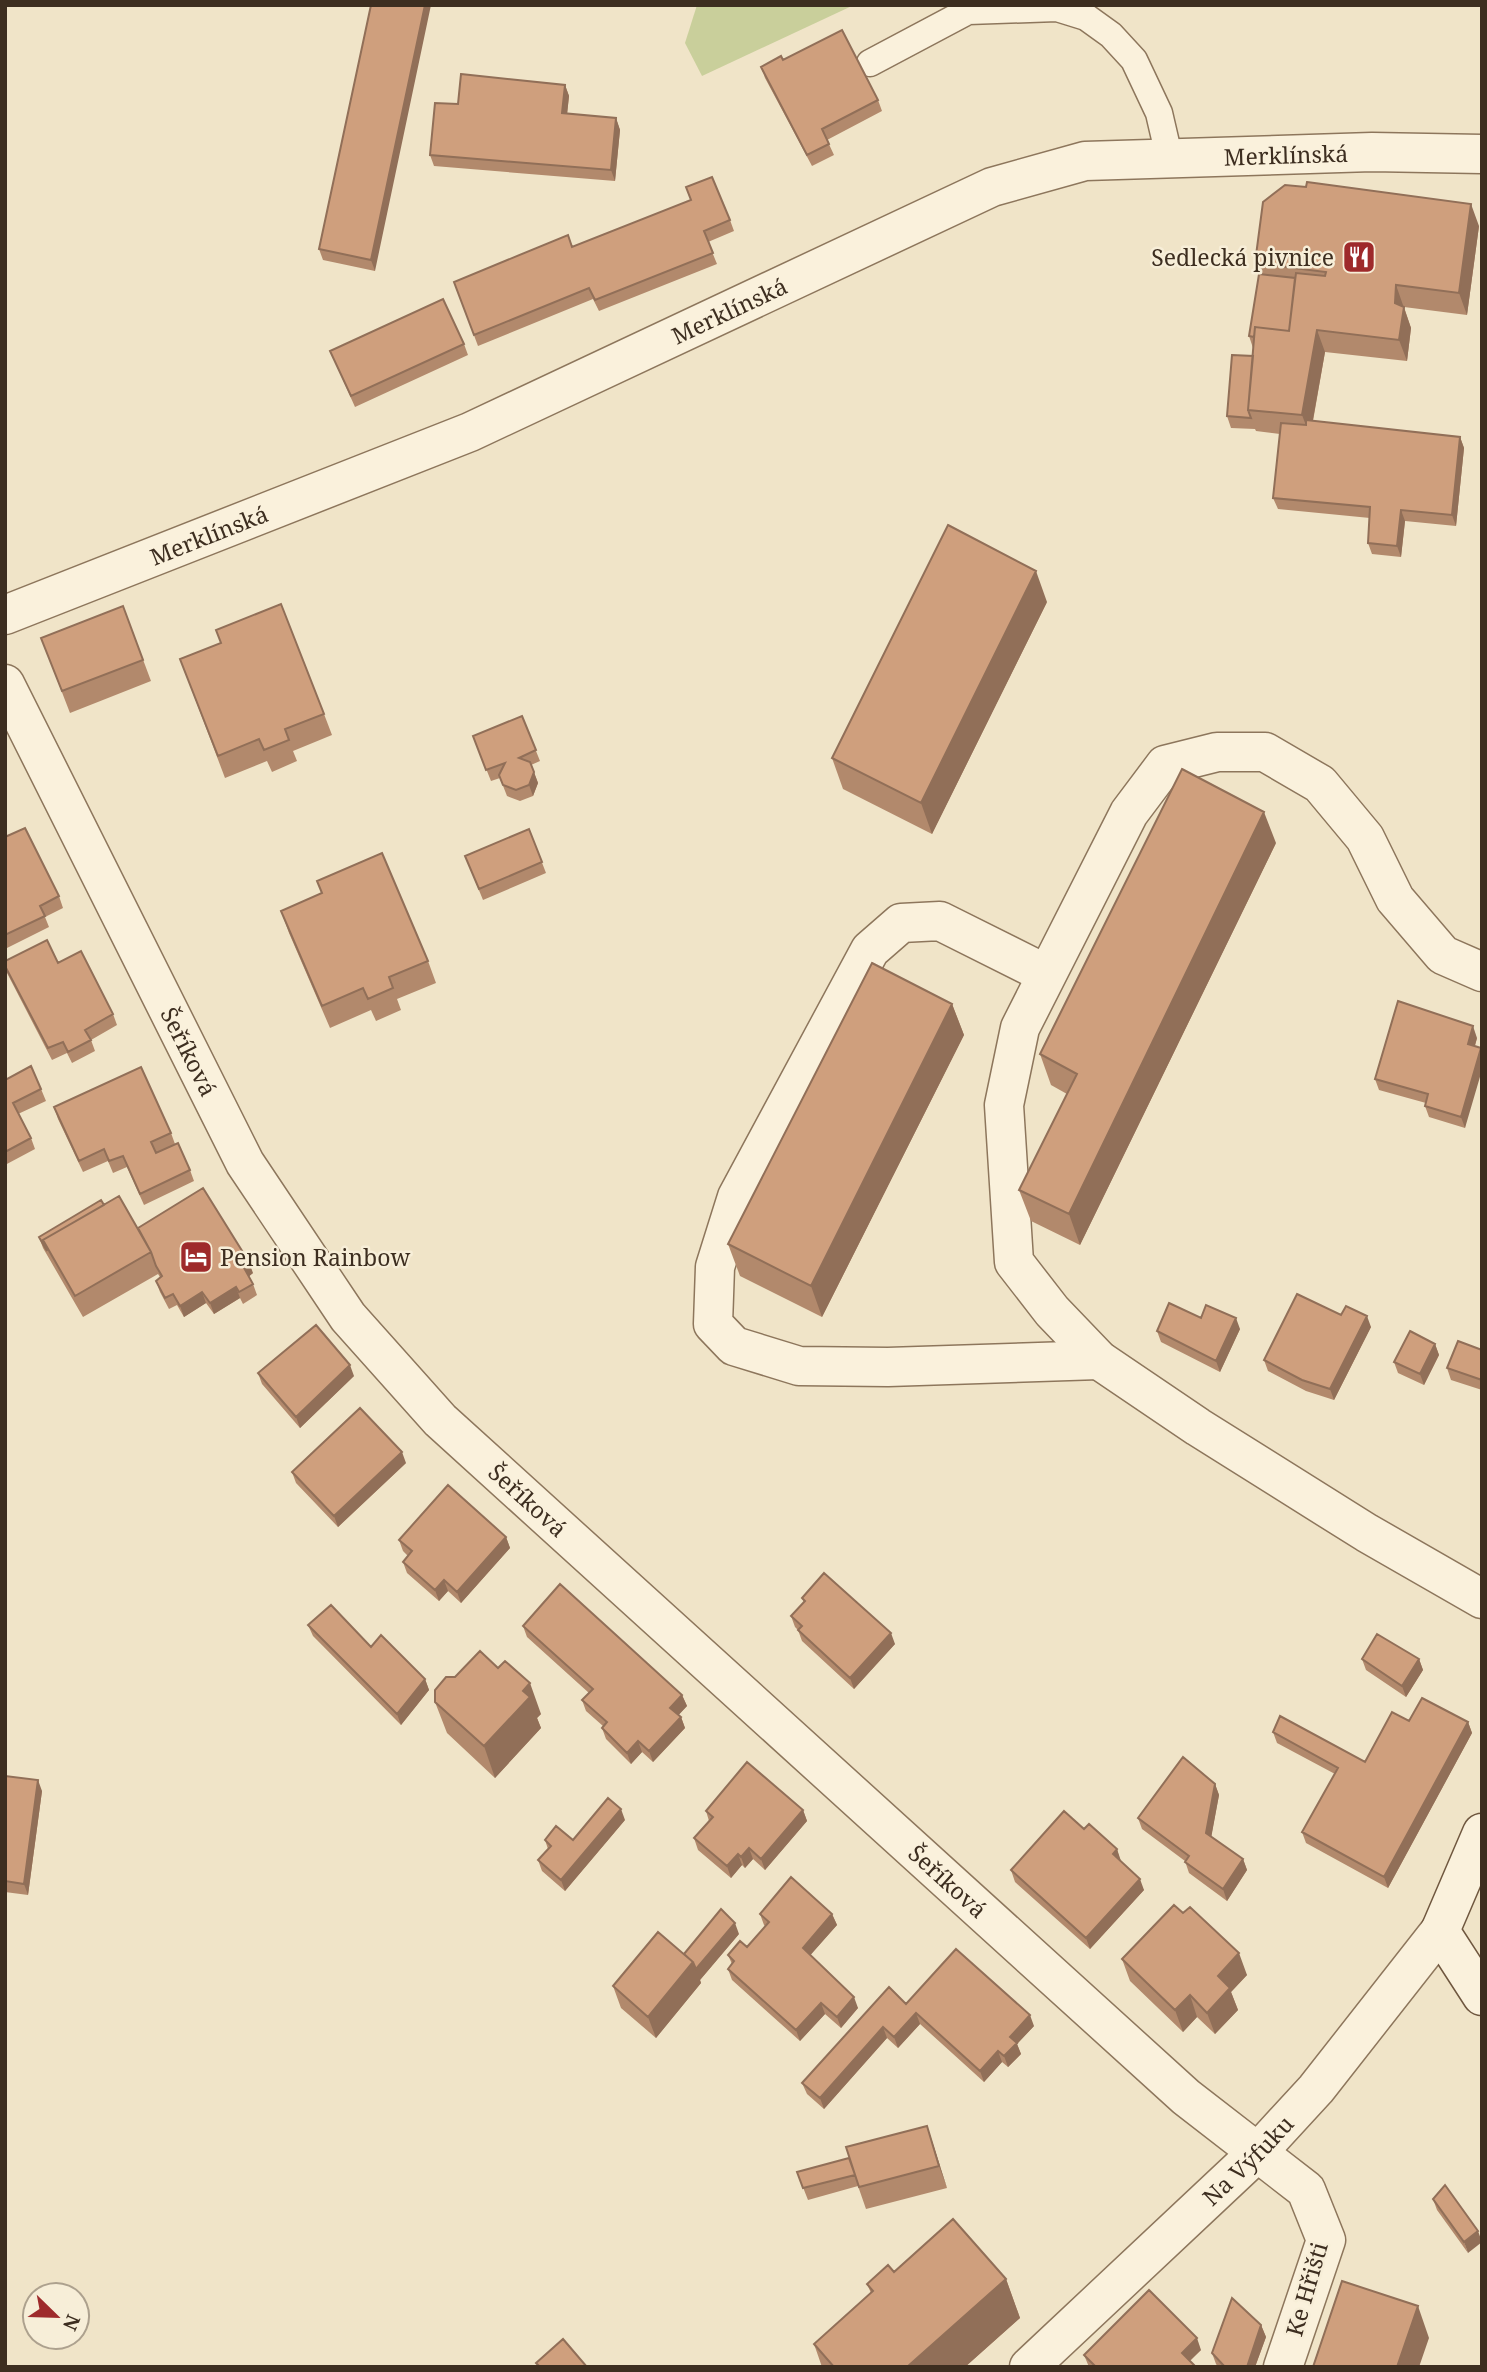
<svg xmlns="http://www.w3.org/2000/svg" width="1487" height="2372" viewBox="0 0 1487 2372" font-family="'Noto Serif',serif">
<style>
.green{fill:#c9cf9b}
.lines{fill:none;stroke-linecap:round;stroke-linejoin:round}
.lane-casing{stroke:#8d765c;stroke-width:29}
.street-casing{stroke:#8d765c;stroke-width:41}
.secondary-casing{stroke:#6f573f;stroke-width:41}
.lane{stroke:#faf1dc;stroke-width:26}
.street{stroke:#faf1dc;stroke-width:38}
.secondary{stroke:#faf1dc;stroke-width:38}
.wall{fill:#b2896c}
.shaded-wall{fill:#916f58}
.building{fill:#cf9f7d;stroke:#916f58;stroke-width:2}
.labels{text-anchor:middle;dominant-baseline:central;stroke-width:5;stroke-linejoin:round;paint-order:stroke}
.street-label{font-size:23px;fill:#3d2e20;stroke:#f7eed8}
.poi-label{font-size:23px;fill:#3d2e20;stroke:#f7eed8;text-anchor:end}
</style>
<rect width="100%" height="100%" fill="#f0e4c8"/>
<path class="green" d="M697 5H854L702 76 685 43Z"/>
<g class="lines">
<defs>
<path id="lane" d="M870 63 968 11 1057 8 1086 17 1111 35 1134 60 1159 113 1169 156"/>
<g id="street">
<path id="s1" d="M5 615 470 432 992 187 1085 161 1372 152 1482 154"/>
<path id="s2" d="M5 684 245 1163 348 1317 440 1420 1186 2097 1306 2190 1326 2240 1283 2367"/>
<path d="M1482 972 1443 955 1395 899 1365 838 1320 784 1265 752H1217L1165 765 1129 813 1020 1028 1004 1105 1014 1262 1052 1311 1099 1360 1198 1427 1367 1533 1482 1599"/>
<path d="M1046 974 940 921 901 923 870 950 737 1197 715 1267 713 1324 734 1346 799 1366 888 1367 1099 1360"/>
<path id="s3" d="M1029 2367 1259 2151 1316 2089 1440 1931"/>
</g>
<path id="secondary" d="M1482 1833 1440 1931 1482 1996"/>
</defs>
<use href="#lane" class="lane-casing"/>
<use href="#street" class="street-casing"/>
<use href="#secondary" class="secondary-casing"/>
<use href="#lane" class="lane"/>
<use href="#street" class="street"/>
<use href="#secondary" class="secondary"/>
</g>
<path class="wall" d="M371 5 375 271 323 260 319 249Z
M783 60 878 100 882 111 827 140 834 155 812 166 765 78 761 67Z
M565 85 569 96 567 114 616 118 620 130 615 181 434 166 430 155 458 104Z
M730 220 734 231 708 242 717 264 599 311 593 299 478 346 454 282 572 247Z
M1479 226 1467 315 1404 307 1411 328 1407 361 1325 352 1313 421 1460 437 1464 448 1456 526 1405 521 1401 557 1372 554 1368 543 1370 518 1278 509 1273 498 1280 434 1256 431 1255 429 1231 428 1227 416 1253 356V348L1249 336 1259 274 1255 263Z
M464 344 468 355 355 407 330 351Z
M1047 602 932 834 843 789 832 758Z
M123 606 151 681 70 713 41 638Z
M180 659 324 714 332 735 293 751 297 761 272 772 267 761 225 778Z
M522 716 540 761 531 765 538 783 533 796 520 801 507 796 500 778 491 781 473 736Z
M529 829 546 873 483 900 465 856Z
M5 837 59 896 63 908 45 917 49 927 7 948 5 945Z
M1276 843 1080 1245 1031 1221 1019 1190 1067 1094 1051 1085 1040 1054Z
M281 911 428 961 436 983 397 999 401 1010 376 1021 371 1010 330 1028 289 933Z
M5 961 58 963 113 1014 117 1025 91 1040 95 1051 72 1063 67 1053 52 1060 7 973 5 968Z
M952 1004 964 1035 822 1317 740 1276 728 1244Z
M1477 1038 1475 1046 1465 1128 1429 1117 1425 1106 1426 1103 1379 1090 1375 1079Z
M5 1080 41 1089 46 1101 18 1114 31 1138 35 1149 5 1165Z
M54 1107 171 1133 175 1144 157 1153 190 1170 194 1181 144 1205 127 1167 113 1173 108 1161 83 1172 58 1119Z
M104 1205 138 1228 253 1273 249 1276 253 1284 257 1295 243 1304 240 1298 214 1314 206 1303 184 1317 177 1305 169 1309 160 1292 156 1281 160 1277 158 1274 83 1317 43 1248 39 1237Z
M1341 1315 1371 1327 1334 1400 1306 1391 1268 1371 1264 1360Z
M1201 1318 1240 1329 1220 1372 1161 1342 1157 1331Z
M1435 1344 1439 1355 1424 1385 1398 1373 1394 1362Z
M1482 1350V1390L1451 1380 1447 1368Z
M258 1373 354 1376 300 1428 262 1384Z
M406 1463 338 1527 296 1483 292 1472Z
M506 1537 510 1548 461 1603 448 1591 439 1601 407 1573 403 1562 408 1556 403 1551 399 1540Z
M802 1598 895 1644 854 1689 802 1641 798 1630 795 1627 791 1616 804 1603Z
M308 1625 371 1647 425 1679 429 1690 401 1725 313 1636Z
M523 1626 682 1695 687 1706 678 1715 681 1717 685 1728 653 1762 642 1752 631 1764 606 1739 602 1728 603 1726 586 1711 582 1700 589 1693 527 1637Z
M1362 1659H1419L1423 1670 1406 1697 1366 1670Z
M435 1702 541 1714 537 1718 541 1728 495 1778 447 1733Z
M1409 1721 1468 1722 1472 1733 1388 1888 1306 1843 1302 1832 1335 1774 1277 1743 1273 1732 1365 1762Z
M5 1776 42 1791 28 1895 5 1892Z
M1215 1784 1219 1795 1211 1837 1243 1859 1247 1870 1227 1901 1189 1873 1185 1861 1142 1829 1138 1818Z
M803 1810 807 1821 765 1870 753 1859 745 1868 742 1865 731 1878 698 1850 694 1838 709 1821 706 1811Z
M625 1820 565 1891 542 1871 538 1860 548 1849 545 1840H573Z
M1084 1829 1117 1849 1120 1861 1144 1890 1090 1949 1015 1882 1011 1870Z
M1183 1913 1247 1975 1231 1992 1238 2010 1215 2034 1197 2017 1183 2032 1130 1981 1122 1959Z
M760 1914H832L837 1925 810 1955 858 2008 841 2028 825 2014 800 2041 732 1980 728 1969 732 1964 728 1955 747 1947 765 1926 764 1925Z
M739 1934 700 1980 701 1983 656 2038 621 2008 613 1986 684 1954Z
M906 2004 1034 2026 1017 2044 1021 2054 1008 2067 1002 2062 984 2082 920 2024 898 2048 887 2038 824 2109 807 2094 802 2083Z
M927 2126 947 2188 866 2209 858 2186 808 2200 797 2172 849 2158Z
M1445 2185 1468 2253 1437 2210 1433 2199Z
M894 2272 1006 2279 1020 2318 965 2367H822L814 2344 871 2293 867 2284Z
M1261 2325 1266 2337 1255 2367H1218L1216 2364 1212 2353Z
M1201 2350 1190 2361 1195 2367H1089L1084 2355Z"/>
<path class="shaded-wall" d="M425 5H431L375 271 371 260Z
M565 85 569 96 566 124 562 113Z
M616 118 620 130 615 181 611 170Z
M1471 204 1479 226 1467 315 1459 293Z
M1396 285 1411 328 1407 361 1399 340 1395 303Z
M1317 330 1325 352 1310 436 1302 415Z
M1460 437 1464 448 1456 526 1452 515Z
M1401 510 1405 521 1401 557 1397 546Z
M1036 571 1047 602 932 834 921 803Z
M534 772 538 783 533 796 529 785Z
M1264 812 1276 843 1080 1245 1069 1214Z
M952 1004 964 1035 822 1317 811 1286Z
M1473 1026 1477 1038 1472 1055 1468 1044Z
M1481 1048 1482 1070 1465 1128 1461 1117Z
M249 1262 253 1273 247 1278 243 1266Z
M236 1287 240 1298 214 1314 210 1303Z
M202 1292 206 1303 184 1317 180 1306Z
M1367 1316 1371 1327 1334 1400 1330 1389Z
M1236 1318 1240 1329 1220 1372 1216 1361Z
M1435 1344 1439 1355 1424 1385 1420 1374Z
M350 1365 354 1376 300 1428 296 1417Z
M402 1452 406 1463 338 1527 334 1516Z
M506 1537 510 1548 461 1603 457 1592Z
M444 1580 448 1591 439 1601 435 1590Z
M891 1633 895 1644 854 1689 850 1678Z
M1419 1659 1423 1670 1406 1697 1402 1686Z
M425 1679 429 1690 401 1725 397 1714Z
M530 1683 541 1714 537 1718 541 1728 495 1778 484 1746 523 1691Z
M682 1695 687 1706 675 1719 670 1708Z
M681 1717 685 1728 653 1762 649 1751Z
M1468 1722 1472 1733 1388 1888 1384 1877Z
M638 1741 642 1752 631 1764 627 1753Z
M38 1780 42 1791 28 1895 24 1884Z
M1215 1784 1219 1795 1210 1844 1206 1833Z
M621 1809 625 1820 565 1891 561 1880Z
M803 1810 807 1821 765 1870 761 1859Z
M749 1848 753 1859 745 1868 741 1857Z
M1117 1849 1121 1861 1117 1866 1113 1854Z
M738 1854 742 1865 731 1878 727 1866Z
M1243 1859 1247 1870 1227 1901 1223 1889Z
M1140 1879 1144 1890 1090 1949 1086 1938Z
M832 1914 837 1925 807 1959 803 1948Z
M735 1923 739 1934 700 1980 701 1983 656 2038 648 2017 693 1962Z
M1239 1953 1247 1975 1231 1992 1238 2010 1215 2034 1207 2013 1218 1976Z
M1190 1995 1197 2017 1183 2032 1175 2010Z
M854 1997 858 2008 841 2028 837 2017Z
M821 2003 825 2014 800 2041 796 2030Z
M916 2013 920 2024 898 2048 894 2037Z
M1030 2015 1034 2026 1017 2044 1021 2054 1008 2067 1004 2056 1010 2037Z
M883 2027 887 2038 824 2109 820 2098Z
M998 2051 1002 2062 984 2082 980 2071Z
M927 2126 934 2147 947 2188 939 2166Z
M1478 2231 1482 2242 1468 2253 1464 2242Z
M1006 2279 1020 2318 965 2367H907Z
M1418 2306 1429 2338 1419 2367H1397Z
M1261 2325 1266 2337 1255 2367H1247Z
M1197 2338 1201 2350 1186 2364 1182 2353Z"/>
<path class="building" d="M371 5H425L371 260 319 249Z
M842 30 878 100 822 129 829 144 807 155 761 67 781 56 783 60Z
M461 74 565 85 562 113 616 118 611 170 430 155 435 103 458 104Z
M712 177 730 220 704 231 713 253 595 300 589 288 474 335 454 282 568 235 572 247 691 200 686 187Z
M1307 182 1471 204 1459 293 1396 285 1395 303 1404 307 1399 340 1317 330 1302 415 1248 410 1255 327 1289 331 1296 273 1325 276 1326 272 1255 263 1263 202 1285 185 1306 187Z
M1259 274 1295 278 1289 331 1255 327 1254 337 1249 336Z
M443 299 464 344 351 396 330 351Z
M1232 355 1253 356 1248 410 1251 418 1227 416Z
M1306 420 1460 437 1452 515 1401 510 1397 546 1368 543 1370 507 1273 498 1281 423 1306 425Z
M948 525 1036 571 921 803 832 758Z
M281 604 324 714 285 729 289 740 264 750 259 739 218 756 180 659 221 643 216 630Z
M123 606 143 660 62 691 41 638Z
M522 716 536 750 519 758 530 762 534 772 529 785 516 790 503 785 499 775 505 763 486 770 473 736Z
M1182 769 1264 812 1069 1214 1019 1190 1077 1074 1040 1054Z
M25 828 59 896 40 906 45 916 5 935V837Z
M529 829 542 862 479 889 465 856Z
M382 853 428 961 389 977 393 988 368 999 363 988 322 1006 281 911 322 893 317 881Z
M47 940 58 963 81 951 113 1014 85 1030 91 1040 68 1052 63 1042 48 1048 5 966V961Z
M872 963 952 1004 811 1286 728 1244Z
M1398 1001 1473 1026 1468 1044 1481 1048 1461 1117 1425 1106 1428 1094 1375 1079Z
M31 1066 41 1089 13 1103 31 1138 5 1152V1080Z
M141 1067 171 1133 151 1142 156 1153 178 1143 190 1170 140 1194 123 1156 109 1161 104 1149 79 1161 54 1107Z
M203 1188 249 1262 243 1266 253 1284 239 1292 236 1287 210 1303 202 1292 180 1306 173 1294 165 1298 156 1281 162 1276 156 1266 151 1252 138 1228Z
M119 1196 151 1252 75 1296 43 1240Z
M101 1200 104 1205 43 1240 47 1251 39 1237Z
M1297 1294 1341 1315 1346 1306 1367 1316 1330 1389 1302 1380 1264 1360Z
M1169 1303 1201 1318 1206 1305 1236 1318 1216 1361 1157 1331Z
M316 1325 350 1365 296 1417 258 1373Z
M1410 1331 1435 1344 1420 1374 1394 1362Z
M1458 1341 1482 1350V1380L1447 1368Z
M360 1408 402 1452 334 1516 292 1472Z
M448 1485 506 1537 457 1592 444 1580 435 1590 403 1562 412 1551 399 1540Z
M824 1573 891 1633 850 1678 798 1630 802 1626 791 1616 805 1601 802 1598Z
M560 1584 682 1695 670 1708 681 1717 649 1751 638 1741 627 1753 602 1728 607 1722 582 1700 593 1689 523 1626Z
M331 1605 371 1647 381 1635 425 1679 397 1714 308 1625Z
M1377 1634 1419 1659 1402 1686 1362 1659Z
M480 1651 498 1668 505 1661 530 1683 523 1691 530 1697 484 1746 435 1702V1690L446 1677H455Z
M1422 1698 1468 1722 1384 1877 1302 1832 1338 1768 1273 1732 1280 1716 1365 1762 1392 1712 1409 1721Z
M1183 1757 1215 1784 1206 1833 1243 1859 1223 1889 1185 1862 1189 1856 1138 1818Z
M747 1762 803 1810 761 1859 749 1848 741 1857 738 1854 727 1866 694 1838 713 1817 706 1811Z
M5 1776 38 1780 24 1884 5 1881Z
M608 1798 621 1809 561 1880 538 1860 551 1846 545 1840 556 1826 573 1840Z
M1064 1811 1084 1829 1089 1824 1117 1849 1113 1854 1140 1879 1086 1938 1011 1870Z
M791 1877 832 1914 803 1948 854 1997 837 2017 821 2003 796 2030 728 1969 734 1961 728 1955 740 1941 747 1947 769 1922 760 1914Z
M1174 1905 1183 1913 1190 1907 1239 1953 1218 1976 1230 1988 1207 2013 1190 1995 1175 2010 1122 1959Z
M721 1909 735 1923 696 1969 693 1962 684 1954Z
M658 1932 693 1962 648 2017 613 1986Z
M956 1949 1030 2015 1010 2037 1017 2043 1004 2056 998 2051 980 2071 916 2013 894 2037 883 2027 820 2098 802 2083 889 1987 906 2004Z
M927 2126 939 2166 859 2187 846 2147Z
M849 2158 855 2175 803 2188 797 2172Z
M1445 2185 1478 2231 1464 2242 1433 2199Z
M953 2219 1006 2279 907 2367H834L814 2344 873 2291 867 2284 888 2265 894 2272Z
M1342 2281 1418 2306 1397 2367H1313Z
M1149 2290 1197 2338 1182 2353 1194 2365 1193 2367H1096L1084 2355Z
M1232 2298 1261 2325 1247 2367H1225L1212 2353Z
M563 2339 587 2367H540L536 2363Z"/>
<defs>
<symbol id="restaurant-square" viewBox="-11 -11 22 22"><rect x="-9" y="-9" width="18" height="18" rx="4" fill="#9e2a2b" stroke="#f7eed8"/><path d="M-5-6h1v4h1v-4h1v4h1v-4h1v5L-1.5 .5V6h-2V.5L-5-1ZM5-6V6H3V1.5H1.5Q1.5-4 5-6Z" fill="#fff"/></symbol>
<symbol id="hotel-square" viewBox="-11 -11 22 22"><rect x="-9" y="-9" width="18" height="18" rx="4" fill="#9e2a2b" stroke="#f7eed8"/><path d="M-6-4.5h1.5V1H6V5H4.5V3h-9V5H-6ZM-4 0a1.8 1.8 0 1 1 3.6 0ZM.5 0V-2.5h3Q6-2.5 6 0Z" fill="#fff"/></symbol>
</defs>
<g fill-rule="evenodd">
<use href="#restaurant-square" x="1340" y="238" width="38" height="38"/>
<use href="#hotel-square" x="177" y="1238" width="38" height="38"/>
</g>
<g class="labels">
<g class="street-label">
<text stroke="none"><textPath href="#s1" startOffset="1374">Merklínská</textPath></text>
<text stroke="none"><textPath href="#s1" startOffset="786">Merklínská</textPath></text>
<text stroke="none"><textPath href="#s1" startOffset="219">Merklínská</textPath></text>
<text stroke="none"><textPath href="#s2" startOffset="411">Šeříková</textPath></text>
<text stroke="none"><textPath href="#s2" startOffset="978">Šeříková</textPath></text>
<text stroke="none"><textPath href="#s2" startOffset="1545">Šeříková</textPath></text>
<text stroke="none"><textPath href="#s3" startOffset="301">Na Výfuku</textPath></text>
<text transform="translate(1306 2289) rotate(-74)">Ke Hřišti</text>
</g>
<g class="poi-label">
<text x="1334" y="257">Sedlecká pivnice</text>
<text x="220" y="1257" text-anchor="start">Pension Rainbow</text>
</g>
</g>
<rect width="1487" height="2372" fill="none" stroke="#3d2e20" stroke-width="14"/>
<g transform="translate(56 2316) rotate(113)"><circle r="33" fill="#f7eed8" stroke="#ada18e" stroke-width="2"/>
<path d="M0-5L12 26L0 18L-12 26Z" fill="#9e2a2b"/>
<text y="-10" font-size="19" font-weight="bold" text-anchor="middle" fill="#3d2e20">N</text>
</g>
</svg>
